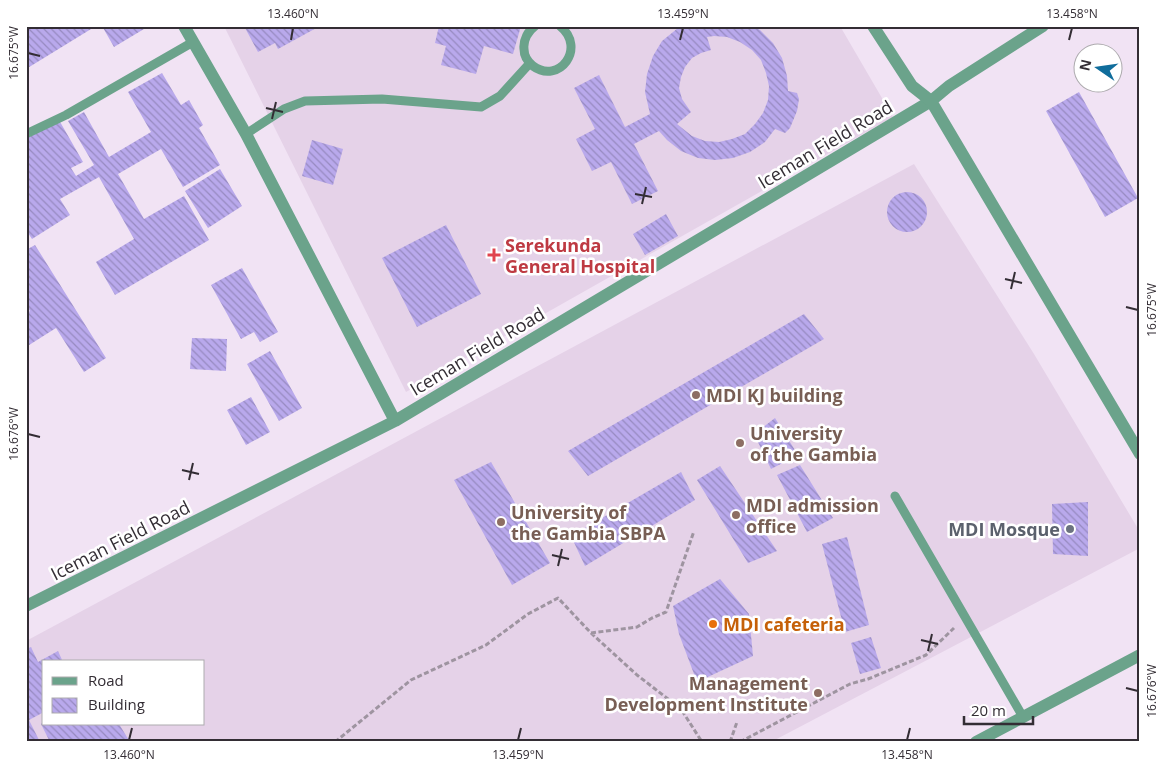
<svg xmlns="http://www.w3.org/2000/svg" width="1166" height="768" viewBox="0 0 1166 768" font-family="'Open Sans',sans-serif">
<style>
.built{fill:#e5d2e8;fill-rule:evenodd}
.building{fill:url(#building-back-hatch);fill-rule:evenodd}
.lines{fill:none;stroke-linecap:round;stroke-linejoin:round}
.path{stroke:#9e94a0;stroke-width:3;stroke-dasharray:5 2.5;stroke-linecap:butt}
.service{stroke:#6ba38b;stroke-width:9}
.minor{stroke:#6ba38b;stroke-width:12}
.tertiary{stroke:#6ba38b;stroke-width:12}
.ticks{fill:none;stroke:#332d34;stroke-width:2}
.health-dot{fill:#e0444e;stroke:#fff;stroke-width:2}
.education-dot{fill:#8d6e63;stroke:#fff;stroke-width:2}
.worship-dot{fill:#6b7280;stroke:#fff;stroke-width:2}
.food-dot{fill:#e8710a;stroke:#fff;stroke-width:2}
.labels{text-anchor:middle;dominant-baseline:central;stroke-width:5;stroke-linejoin:round;paint-order:stroke}
.street-label{font-size:18px;fill:#332d34;stroke:#fff}
.health-label{font-size:18px;font-weight:bold;fill:#be3a42;stroke:#fff;text-anchor:start}
.education-label{font-size:18px;font-weight:bold;fill:#785e54;stroke:#fff;text-anchor:start}
.worship-label{font-size:18px;font-weight:bold;fill:#5b616d;stroke:#fff;text-anchor:end}
.food-label{font-size:18px;font-weight:bold;fill:#c56008;stroke:#fff;text-anchor:start}
.neatline{fill:none;stroke:#332d34;stroke-width:2}
.ticks-label{font-size:12px;text-anchor:middle;fill:#332d34}
</style>
<defs>
<pattern id="building-back-hatch" width="6" height="6" patternUnits="userSpaceOnUse" patternTransform="scale(1.25)"><rect width="6" height="6" fill="#b9a9ec"/><path d="M-1 5l2 2M0 0l6 6M5-1l2 2" fill="none" stroke="#978ac0"/></pattern>
</defs>
<rect width="100%" height="100%" fill="#f1e3f4"/>
<path class="built" d="M224 26H840L893 117 406 392Z
M914 164 1034 354 1140 532V548L771 742H26V641ZM44 662H204V724H44Z"/>
<path class="building" d="M26 26H96L26 69Z
M102 26H149L114 47Z
M244 26H320L278 49 275 43 258 52Z
M439 26H521L513 54 484 46 476 74 441 65 446 46 435 43Z
M678 26H753L760 30 773 43 782 58 787 76 788 91 797 93 799 99 797 111 790 128 785 133 775 129 765 142 750 152 733 158 715 160 698 158 681 151 667 140 659 131 634 144 658 191 632 204 611 162 592 171 576 139 595 129 574 88 599 75 625 127 650 114 645 92 647 74 653 56 662 41 678 28ZM714 36 727 37 740 42 752 50 761 60 766 73 769 86 768 100 763 113 755 124 745 134 732 139 719 142 705 141 692 136 677 124 691 112 682 99 679 88 681 77 685 67 692 58 701 53 711 50 707 37Z
M162 73 181 105 189 100 203 125 199 128 220 165 183 187 161 149 118 174 144 219 184 196 209 240 115 295 96 262 134 239 99 177 60 199 70 215 32 239 26 230V139L59 120 83 162 71 168 76 176 94 165 68 121 84 112 109 157 151 132 128 92Z
M1079 92 1138 198 1105 217 1046 111Z
M312 140 343 149 333 185 302 176Z
M220 169 242 206 208 228 185 191Z
M887 212a20 20 0 1 1 40 0a20 20 0 1 1-40 0Z
M666 214 678 236 645 255 633 234Z
M446 225 481 294 417 327 382 258Z
M35 245 106 358 84 372 56 328 26 347V314L30 311 26 305V250Z
M242 268 278 332 260 342 254 332 241 339 211 285Z
M804 314 824 339 588 476 568 451Z
M192 338 227 339 226 371 190 369Z
M270 351 302 408 279 421 247 364Z
M251 397 270 432 246 445 227 410Z
M775 418 798 455 771 469 754 434Z
M491 462 550 563 512 585 454 480Z
M800 465 833 518 807 532 777 475Z
M720 466 777 551 748 563 697 480Z
M681 472 695 500 585 566 571 536Z
M1088 502V556L1053 554 1052 504Z
M847 537 869 625 845 632 822 544Z
M720 579 749 614 753 656 697 682 679 634 673 606Z
M871 637 881 668 860 674 851 643Z
M31 647 38 662 58 651 63 662H44V712L29 720 40 742H26V649Z
M44 721V724H119L130 742H50L41 724Z"/>
<g class="lines">
<path class="path" d="M591 633 637 627 652 618 666 612 694 531
M335 742 411 680 486 645 528 614 558 598 591 633 637 675 681 709 702 742
M730 742 737 722
M740 742 850 684 868 679 926 655 954 628"/>
<path class="service" d="M535 26C528 31 523 40 524 49 524 56 528 62 533 66 559 85 587 48 560 26
M26 134 66 115 193 42
M246 134 284 109 305 101 382 99 481 107 500 96 530 63
M895 496 1023 717"/>
<path class="minor" d="M184 26 246 134 395 421
M26 606 395 421 931 101"/>
<path class="tertiary" d="M873 26 912 86 931 101 1140 454
M931 101 949 86 1043 26
M976 742 1140 655"/>
</g>
<path class="ticks" d="M291 40 293 28M680 40 683 28M1069 40 1072 28M28 53 40 56M266 108 283 112M272 119 276 102M635 194 652 197M642 204 646 187M1005 279 1022 283M1011 289 1015 272M1126 307 1138 310M28 434 40 437M182 470 199 474M189 480 193 463M552 555 569 559M558 566 562 549M921 640 938 644M928 651 932 634M1126 688 1138 691M129 740 132 728M518 740 521 728M907 740 910 728"/>
<path class="health-dot" d="M491.5 247.5h5v5h5v5h-5v5h-5v-5h-5v-5h5z"/>
<g class="education-dot">
<circle cx="696" cy="395" r="5"/>
<circle cx="740" cy="443" r="5"/>
<circle cx="736" cy="515" r="5"/>
<circle cx="501" cy="522" r="5"/>
<circle cx="818" cy="693" r="5"/>
</g>
<circle class="worship-dot" cx="1070" cy="529" r="5"/>
<circle class="food-dot" cx="713" cy="624" r="5"/>
<g class="labels">
<g class="street-label">
<text transform="translate(825 144) rotate(-31)">Iceman Field Road</text>
<text transform="translate(477 351) rotate(-31)">Iceman Field Road</text>
<text transform="translate(120 540) rotate(-27)">Iceman Field Road</text>
</g>
<g class="health-label">
<text x="505" y="245">Serekunda<tspan x="505" dy="21">General Hospital</tspan></text>
</g>
<g class="education-label">
<text x="706" y="395">MDI KJ building</text>
<text x="750" y="433">University<tspan x="750" dy="21">of the Gambia</tspan></text>
<text x="746" y="505">MDI admission<tspan x="746" dy="21">office</tspan></text>
<text x="511" y="512">University of<tspan x="511" dy="21">the Gambia SBPA</tspan></text>
<text x="808" y="683" text-anchor="end">Management<tspan x="808" dy="21">Development Institute</tspan></text>
</g>
<g class="worship-label">
<text x="1060" y="529">MDI Mosque</text>
</g>
<g class="food-label">
<text x="723" y="624">MDI cafeteria</text>
</g>
</g>
<rect width="1166" height="768" fill="none" stroke="#ffffff" stroke-width="55"/>
<rect x="42" y="660" width="162" height="65" fill="#ffffff" stroke="#adabae"/>
<rect x="52" y="677" width="25" height="8" fill="#6ba38b" stroke="#adabae"/>
<text x="88" y="686" font-size="15" fill="#332d34">Road</text>
<rect x="52" y="698" width="25" height="15" fill="url(#building-back-hatch)" stroke="#adabae"/>
<text x="88" y="710" font-size="15" fill="#332d34">Building</text>
<g transform="translate(1098 68) rotate(283)"><circle r="24" fill="#ffffff" stroke="#adabae"/>
<path d="M0-4L9 19L0 12L-9 19Z" fill="#106d9c"/>
<text y="-8" font-size="14" font-weight="bold" text-anchor="middle" fill="#332d34">N</text>
</g>
<path d="M964 716v8h69v-8" fill="none" stroke="#332d34" stroke-width="2.5"/>
<text x="971" y="716" font-size="15" fill="#332d34" stroke="#ffffff" stroke-width="4" paint-order="stroke">20 m</text>
<rect x="28" y="28" width="1110" height="712" class="neatline"/>
<g class="ticks-label">
<text x="293" y="18">13.460°N</text>
<text x="683" y="18">13.459°N</text>
<text x="1072" y="18">13.458°N</text>
<text transform="translate(14 53) rotate(-90)" y="4">16.675°W</text>
<text transform="translate(1152 310) rotate(-90)" y="4">16.675°W</text>
<text transform="translate(14 434) rotate(-90)" y="4">16.676°W</text>
<text transform="translate(1152 691) rotate(-90)" y="4">16.676°W</text>
<text x="129" y="759">13.460°N</text>
<text x="518" y="759">13.459°N</text>
<text x="907" y="759">13.458°N</text>
</g>
</svg>
